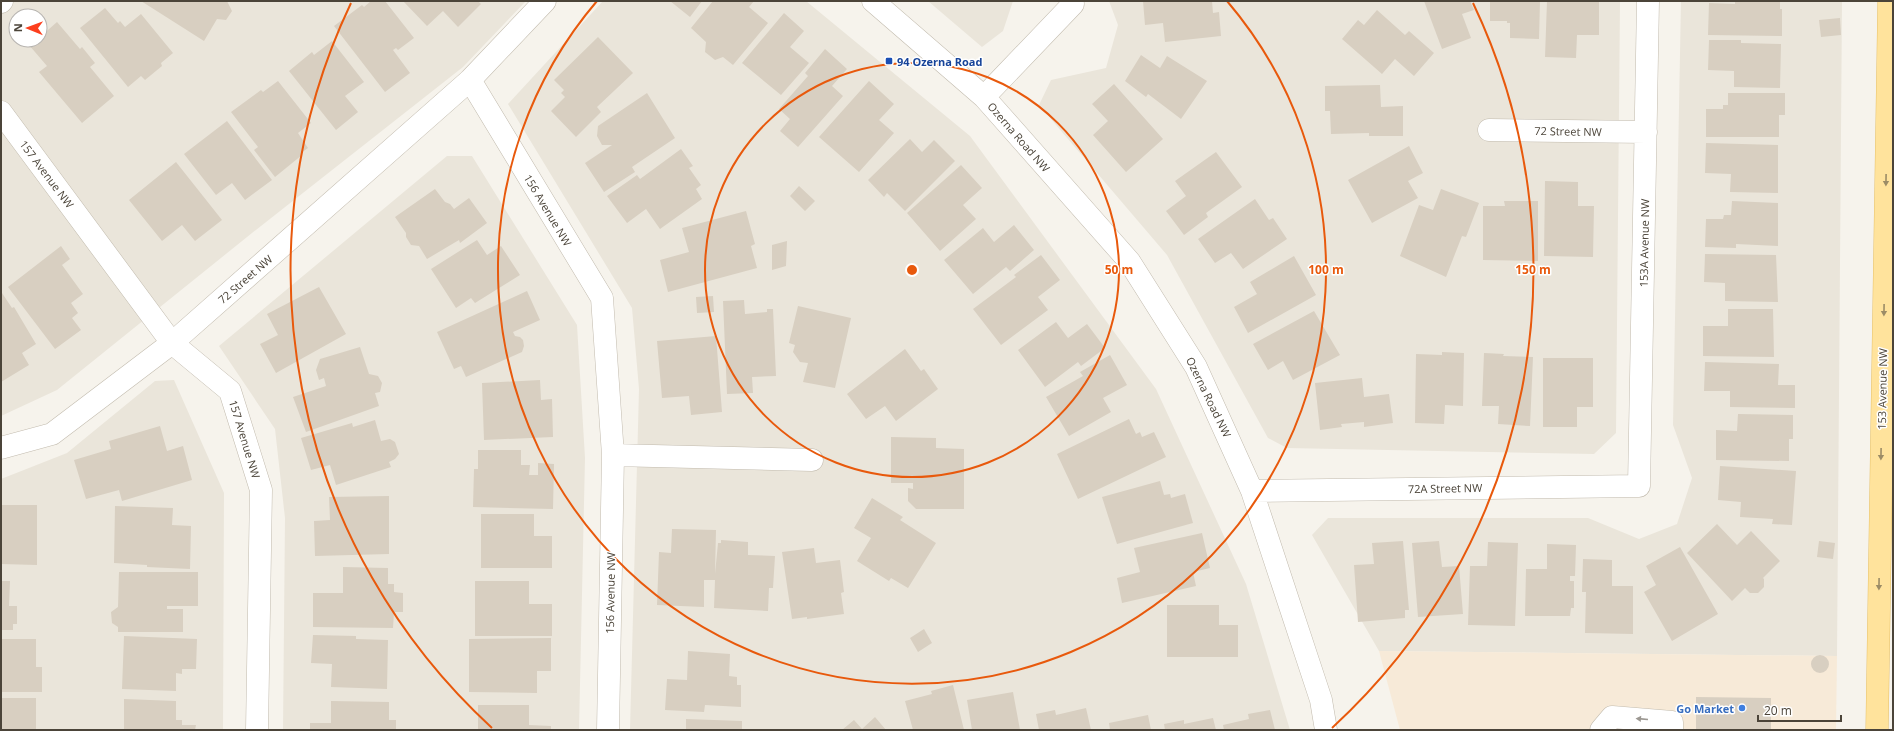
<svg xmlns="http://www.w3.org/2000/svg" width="1894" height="731" viewBox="0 0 1894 731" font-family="'Open Sans',sans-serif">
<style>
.residential{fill:#eae5da;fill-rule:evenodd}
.commercial{fill:#f7ead8}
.building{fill:#d8cfc1}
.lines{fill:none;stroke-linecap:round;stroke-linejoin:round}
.minor-casing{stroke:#c2bbae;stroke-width:23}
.major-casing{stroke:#e6c16a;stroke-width:23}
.minor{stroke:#fff;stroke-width:22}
.major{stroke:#ffe39c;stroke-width:22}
.oneway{fill:#9c8c66}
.oneway2{fill:#9c9892}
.ring{fill:none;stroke:#e8590c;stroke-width:2}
.transit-dot{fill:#1a4fb4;stroke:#fff;stroke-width:1.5}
.shop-dot{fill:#3f7fe0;stroke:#fff;stroke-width:1.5}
.labels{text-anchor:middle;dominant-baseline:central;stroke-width:3;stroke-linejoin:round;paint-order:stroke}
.transit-label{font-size:11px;font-weight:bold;fill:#164399;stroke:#fff;text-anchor:start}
.street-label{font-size:11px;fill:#4b4439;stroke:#fff}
.shop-label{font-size:11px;font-weight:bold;fill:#366cbe;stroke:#fff;text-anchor:end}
.centre{fill:#e8590c;stroke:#fff;stroke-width:2}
.ring-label{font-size:12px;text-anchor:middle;font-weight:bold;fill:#e8590c;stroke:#fff;stroke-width:3;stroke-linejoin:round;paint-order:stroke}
</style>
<rect width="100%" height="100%" fill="#f6f3ec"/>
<path class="residential" d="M1 1H526L463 67 252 233 57 390 1 416ZM16 16H40V40H16Z
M603 1H806L970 136 1156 389 1246 584 1290 730H630L639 389 632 308 508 104Z
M928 1H1013L1003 31 982 47Z
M1109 1H1620L1616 433 1594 454 1287 448 1268 438 1167 255 1039 105 1051 80 1106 68 1118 25Z
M1681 1H1842L1837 656 1379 651 1312 535 1328 518H1588L1639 539 1677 524 1692 478 1673 425Z
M447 156H472L577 325 585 458 579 730H283L285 518 275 429 219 346Z
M174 380 224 493 223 730H1V479L67 453 155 381Z"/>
<path class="commercial" d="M1379 651 1837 656 1836 730H1400Z"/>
<path class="building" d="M141 1H227L232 11 226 20 217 19 204 41Z
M371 1H385L414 38 398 50 396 48 393 50 410 73 385 92 334 26 362 5 364 7Z
M403 1H478L481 4 458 27 443 11 427 26Z
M670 1H702L690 17Z
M713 1H754L749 7 768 23 733 65 723 57 715 60 705 52 706 42 691 28Z
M1143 1H1212L1213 13 1219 12 1221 36 1165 42 1163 23 1145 25Z
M1424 1H1470L1474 10 1462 14 1471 38 1442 49Z
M1490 1H1540L1539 39 1510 38V23H1507V21H1490Z
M1547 1H1599V35H1577L1576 58 1545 57Z
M1735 1H1780V9H1782V36L1708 35 1709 3 1735 4Z
M105 8 118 23 120 21 125 27 141 14 173 53 161 63 162 66 145 80 141 76 128 87 80 28Z
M1377 10 1405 35 1409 31 1434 53 1414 76 1395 59 1382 74 1342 39 1358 20 1364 25Z
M784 13 804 31 790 47 809 63 781 95 742 63Z
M1840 18 1841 35 1821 37 1819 20Z
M57 22 80 49 82 47 95 63 90 67 114 96 82 123 39 72 47 66 29 45 36 40H40V37Z
M598 37 633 73 597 107 601 112 576 137 551 111 565 97 561 93 564 90 554 80Z
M1709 40H1741V43L1781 44 1780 88 1734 87V71L1708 70Z
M332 41 364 82 345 96 358 112 336 130 289 71 312 52 314 55Z
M825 49 847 69 832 86 843 96 798 147 780 131 790 119 779 109 808 76 805 73Z
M1141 55 1160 68 1167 56 1207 81 1181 119 1148 94 1146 97 1125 81Z
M278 81 311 123 298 133 308 148 301 153 302 155 275 177 254 150 258 147 231 112 261 90 263 92Z
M869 81 894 104 879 120 894 133 859 172 819 137Z
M1114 84 1163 139 1126 172 1093 135 1108 121 1092 104Z
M1380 85 1381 107 1403 106V136H1369V133L1331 134 1330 111H1325V86Z
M647 93 675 138 632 167 635 172 604 192 585 163 612 145H602L597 136 598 126Z
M1728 93H1785V115H1779V137H1706V109H1723V105H1728Z
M227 121 272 180 245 200 232 183 216 195 184 154Z
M910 139 922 152 934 140 955 161 905 211 887 193 884 197 868 180Z
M1706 143 1778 145V193L1730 192 1731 174 1705 173Z
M1409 146 1423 173 1408 181 1418 198 1372 223 1348 180Z
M681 149 693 166 689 168 701 185 696 189 702 199 660 229 646 209 627 223 607 196 637 175 640 179Z
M1216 152 1242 187 1206 213 1208 217 1184 235 1166 211 1186 196 1175 181Z
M176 162 222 220 195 241 182 225 162 241 129 200Z
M961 165 982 188 963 205 976 219 940 251 907 213Z
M1545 181 1578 182V206H1594L1593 257 1544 256Z
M799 186 815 201 805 211 790 196Z
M435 189 445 202 450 204 454 209 469 198 487 223 460 243 459 240 427 259 419 246 411 245 406 237V233L395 217Z
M1441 189 1479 203 1466 237 1462 236 1446 277 1400 256 1419 205 1433 210Z
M1255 199 1269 220 1273 218 1287 239 1243 269 1231 253 1215 263 1198 239Z
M1504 201H1538V261L1483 260V206H1505Z
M1732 201 1778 203V246L1736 244V248L1705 247 1706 219H1723L1724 215H1731Z
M746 211 755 244 751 246 757 268 668 292 660 260 689 252 682 228Z
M1014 225 1034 250 1010 271 1006 267 973 294 944 260 983 228 994 242Z
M477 240 487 255 501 246 520 275 475 303 471 298 456 308 431 269Z
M787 241 786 266 772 270V245Z
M61 246 70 259 62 265 83 294 71 303 78 313 72 318 81 330 55 349 8 287Z
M1705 254 1776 255 1778 302 1725 301V283L1704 282Z
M1041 255 1060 280 1038 297 1048 310 1001 345 973 309 1016 277 1014 275Z
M1294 256 1316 295 1248 333 1234 307 1257 294 1250 282Z
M319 287 346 334 276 373 260 344 278 335 267 314Z
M527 291 540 320 513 332 515 336 520 337 523 340 524 346 522 352 466 377 461 366 454 369 437 332Z
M1 293H2L12 308 14 307 36 344 22 353 29 365 1 382Z
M713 296 714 312 697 313 696 297Z
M744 300 745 314 767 312V309H773L776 376 752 377 753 393 727 394 723 301Z
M798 306 851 318 835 388 803 382 808 363 800 362 793 352 795 345 789 343Z
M1728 309H1773L1774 357 1703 356V326H1728Z
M1314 311 1340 355 1293 380 1283 361 1268 370 1253 344Z
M1056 322 1068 338 1087 324 1105 348 1081 366 1078 362 1045 387 1018 350Z
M716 336 722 412 691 415 689 396 662 398 657 341Z
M360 347 369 374 378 376 382 383 380 392 375 393 379 406 306 432 293 397 326 386 324 378 319 380 316 370 320 359Z
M905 349 921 371 924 369 938 389 896 421 885 406 866 419 847 394Z
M1442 352 1464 353 1463 406 1445 405 1444 424 1415 423 1416 354 1442 355Z
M1484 353 1504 354 1503 356 1533 357 1530 426 1498 424 1499 406H1482Z
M1110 355 1127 385 1103 398 1111 412 1069 436 1046 397 1083 376 1080 372Z
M1543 358H1593V407H1577V427H1543Z
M1705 362 1779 364 1778 385H1795V408L1730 407V391H1704Z
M1362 378 1364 397 1389 394 1393 423 1364 427V422L1341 424 1342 427 1320 430 1315 383Z
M540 380 541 400 552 399 553 437 484 440 482 383Z
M1738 414 1793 415V439H1789V461L1716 460V430L1737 431Z
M1129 419 1136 434 1140 432 1142 437 1154 432 1166 457 1078 499 1057 454Z
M375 420 381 441 390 439 395 442 399 454 395 459 389 462 391 467 336 485 330 465 311 470 301 438 352 423 353 427Z
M160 426 167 451 183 446 192 480 122 501 119 490 86 499 74 460 111 449 109 441Z
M891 437 936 438V448L964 449V509H916L908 501V488L913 489V483H891Z
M478 450H521V465H530L529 475H538V463L554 464 553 509 473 507 474 469H478Z
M1720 466 1796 471 1792 525 1772 524 1773 519 1740 517 1741 502 1718 500Z
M1160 481 1164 495 1170 494 1171 498 1185 494 1193 523 1117 544 1102 497Z
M389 496V554L315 556 314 521 330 520 329 497Z
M872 498 903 517 900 520 936 543 908 588 891 578 889 581 857 561 871 538 854 528Z
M1 505H37V565L1 564Z
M115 506 173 508 172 525 191 526 190 569 147 567V565L114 563Z
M481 514H534V536H552V568H481Z
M1717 524 1737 545 1751 531 1780 561 1763 578 1764 579V587L1758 593H1750L1745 588 1732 601 1687 553Z
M672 529 716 530 715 574 718 543H721V540L748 542V555L775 556 773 588H769L768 611 714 608 715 580H704V607L657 605 659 552 671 553Z
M1202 533 1210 568 1193 572 1196 586 1122 603 1117 578 1140 572 1134 548Z
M1403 541 1409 610H1405V618L1358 622 1354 565 1374 564 1372 543Z
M1439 541 1442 567 1459 566 1463 614 1418 617 1412 543Z
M1819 541 1835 543 1833 559 1817 557Z
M1488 542 1518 543 1515 626 1468 625 1470 566H1487Z
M1547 544 1576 545 1575 576H1570V581H1574V608H1571L1570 616H1525L1526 569H1547Z
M1680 547 1718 614 1672 641 1644 592 1656 585 1646 566Z
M814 548 816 563 840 560 844 592 841 593 844 614 807 619V617L792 619 782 552Z
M1583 559 1612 560V586H1633V634L1585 633 1586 592H1582Z
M343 567 388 568V584H394V592L403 593V612H394L393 628 313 627V593H343Z
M119 572H198V606H167V609H183V632H118V627L112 623 111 612 118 607Z
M1 581H10L9 606H17V624H13V630H1Z
M475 581H529V604H552V636H475Z
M1167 605H1219V625H1238V657H1167Z
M924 629 932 643 918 652 910 638Z
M313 635 356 636V639L388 640 387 689 331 687 332 664 311 663Z
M124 636 197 639 196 669H182V674L176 673V691L122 689Z
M551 638V671H537V693L469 692V639Z
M1 639H36V667H42V692H1Z
M688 651 730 654 729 676 737 677V685H741V707L705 705 704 712 665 710 667 679 687 680Z
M1811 664a9 9 0 1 1 18 0a9 9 0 1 1-18 0Z
M953 685 964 730H913L905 701 932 694 931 691Z
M1013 692 1020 730H972L967 700Z
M1696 697 1771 698V730H1696Z
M1 698H36V730H1Z
M124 699 176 701V720H182V725H196L195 730H124Z
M331 701 389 702V720H396V730H310V723H331Z
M478 705H529V725L551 726V730H478Z
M1086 708 1091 730H1039L1036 714 1055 710 1056 715Z
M1270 710 1275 730H1224L1223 725 1249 719 1248 714Z
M1148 715 1151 730H1110L1109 723Z
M875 717 886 730H842L854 720 862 729Z
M1213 718 1216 730H1165L1164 724 1184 720V724Z
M686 719 742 721V730H686Z"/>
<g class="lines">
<defs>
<path id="minor" d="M873 1 984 97 1129 261 1196 367 1252 491 1321 700 1326 730
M1 2 2 1
M470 80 602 298 613 455 608 730
M984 97 1073 4
M1 112 172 343 230 391 261 490 257 730
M1489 130 1646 132
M1 448 52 434 172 343 470 80 545 1
M613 455 812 460
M1252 491 1639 486 1648 1
M1601 730 1612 717 1672 722V730"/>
<path id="major" d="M1877 730 1889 1"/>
</defs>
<use href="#minor" class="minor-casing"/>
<use href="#major" class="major-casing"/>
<use href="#minor" class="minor"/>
<use href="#major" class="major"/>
</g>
<defs><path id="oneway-solid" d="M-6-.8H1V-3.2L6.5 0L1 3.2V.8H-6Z"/></defs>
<g class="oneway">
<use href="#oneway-solid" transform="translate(1886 180) rotate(91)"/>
<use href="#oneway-solid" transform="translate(1884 310) rotate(91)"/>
<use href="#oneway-solid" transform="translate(1881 454) rotate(91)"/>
<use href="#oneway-solid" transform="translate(1879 584) rotate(91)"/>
</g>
<use class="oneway2" href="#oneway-solid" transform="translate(1642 719) rotate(-175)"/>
<g class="ring">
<circle cx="912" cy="270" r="207"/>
<path d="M1227 1A414 414 0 1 1 597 1"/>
<path d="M492 728A621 621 0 0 1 351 3M1473 3A621 621 0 0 1 1332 728"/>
</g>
<rect class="transit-dot" x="885" y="57" width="8" height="8" rx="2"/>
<circle class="shop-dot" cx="1742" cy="708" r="4"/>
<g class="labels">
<g class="transit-label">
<text x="897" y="61">94 Ozerna Road</text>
</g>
<g class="street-label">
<text transform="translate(1568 131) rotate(1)">72 Street NW</text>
<text transform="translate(1019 137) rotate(49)">Ozerna Road NW</text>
<text transform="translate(47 174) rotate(53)">157 Avenue NW</text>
<text transform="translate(548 210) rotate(59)">156 Avenue NW</text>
<text transform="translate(1644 243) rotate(-89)">153A Avenue NW</text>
<text transform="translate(245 279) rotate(-41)">72 Street NW</text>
<text transform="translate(1882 389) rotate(-89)">153 Avenue NW</text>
<text transform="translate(1209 397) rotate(64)">Ozerna Road NW</text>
<text transform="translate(245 439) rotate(73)">157 Avenue NW</text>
<text transform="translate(1445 488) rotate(-1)">72A Street NW</text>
<text transform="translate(610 593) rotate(-89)">156 Avenue NW</text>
</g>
<g class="shop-label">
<text x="1734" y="708">Go Market</text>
</g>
</g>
<circle cx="912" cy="270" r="6" class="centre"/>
<g class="ring-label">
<text x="1119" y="274">50 m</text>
<text x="1326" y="274">100 m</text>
<text x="1533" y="274">150 m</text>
</g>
<rect width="1894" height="731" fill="none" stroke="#4b4439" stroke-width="4"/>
<g transform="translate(28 28) rotate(271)"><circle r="19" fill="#ffffff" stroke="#b7b4b0"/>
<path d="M0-3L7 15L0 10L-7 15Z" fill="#fc3f1d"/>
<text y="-6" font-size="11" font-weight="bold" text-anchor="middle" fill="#4b4439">N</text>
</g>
<path d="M1758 715v6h83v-6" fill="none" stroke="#4b4439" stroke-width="2"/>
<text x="1764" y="715" font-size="12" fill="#4b4439" stroke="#ffffff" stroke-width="3" paint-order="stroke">20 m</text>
</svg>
